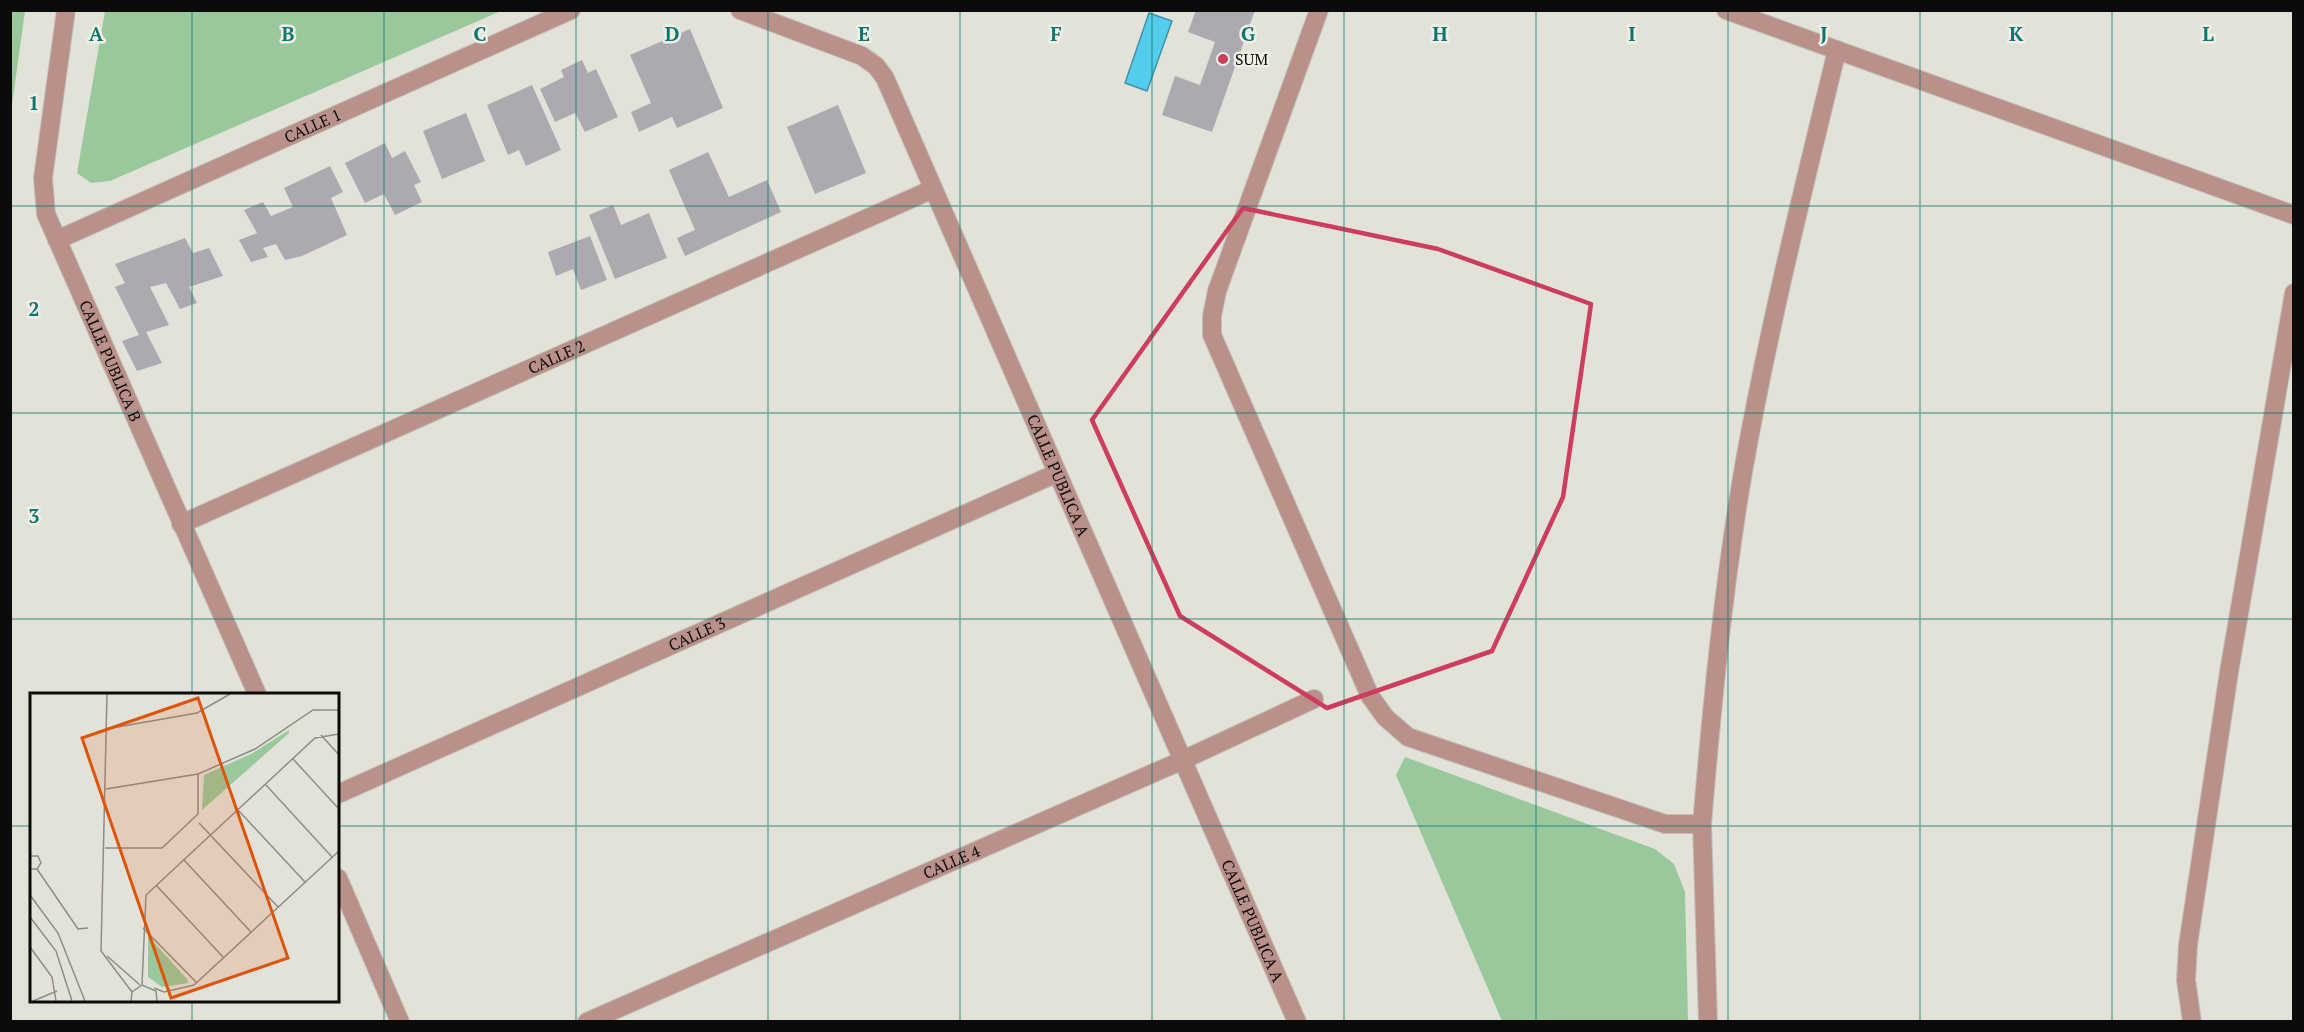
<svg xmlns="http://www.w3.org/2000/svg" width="2304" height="1032" viewBox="0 0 2304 1032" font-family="'PT Serif',serif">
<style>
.green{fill:#99c89c}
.water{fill:#54cded;stroke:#3e93a9;stroke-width:1.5}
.building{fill:#ada9b1}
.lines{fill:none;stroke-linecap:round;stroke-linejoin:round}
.street-casing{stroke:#c1c0b8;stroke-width:20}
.street{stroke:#ba908b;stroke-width:18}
.marked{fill:none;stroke:#cd3d5d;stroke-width:4.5;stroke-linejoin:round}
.grid{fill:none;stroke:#0f766e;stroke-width:1.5;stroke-opacity:0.55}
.poi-dot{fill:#cd3d5d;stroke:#f0efe7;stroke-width:2}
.labels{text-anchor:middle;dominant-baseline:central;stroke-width:5;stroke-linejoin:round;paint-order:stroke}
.poi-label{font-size:16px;fill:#0c0b09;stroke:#f0efe7;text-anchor:start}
.street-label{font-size:16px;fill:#0c0b09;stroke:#f0efe7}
.inset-road{fill:none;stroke:#8d8c86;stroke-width:1.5}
.view{fill:#dd550c;fill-opacity:0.15;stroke:#dd550c;stroke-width:3}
.inset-edge{fill:none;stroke:#0c0b09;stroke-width:3}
.grid-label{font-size:20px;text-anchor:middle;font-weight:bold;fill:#0f766e;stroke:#f0efe7;stroke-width:5;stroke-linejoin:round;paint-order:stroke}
</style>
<rect width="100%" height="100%" fill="#e3e2d9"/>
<path class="green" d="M11 10 25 11 11 112 10 11Z
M105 11V10L501 11 110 181 91 183 77 173Z
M1405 757 1655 849 1674 864 1685 892 1688 1021H1502L1396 775Z"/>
<path class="water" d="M1149 13 1172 21 1147 91 1125 83Z"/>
<path class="building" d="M1196 10H1255L1212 132 1162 115 1175 76 1200 85 1215 42 1188 32Z
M690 29 723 108 677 128 672 117 639 132 631 112 651 103 630 55Z
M582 60 588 73 596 69 618 117 585 132 575 113 555 122 540 89 564 77 561 70Z
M532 85 561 150 526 166 519 150 508 155 487 105Z
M838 105 866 173 815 194 787 127Z
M466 113 485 161 442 179 423 131Z
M385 143 392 158 405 151 421 182 414 185 422 202 395 215 384 194 365 203 345 163Z
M708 152 729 197 767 180 781 212 685 256 677 238 695 230 669 170Z
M330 166 343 192 331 198 347 235 302 256 285 260 276 244 263 248 268 257 251 262 239 240 257 233 244 210 263 202 271 216 293 207 284 188Z
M613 205 621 225 649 213 667 258 615 279 589 215Z
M590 236 607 280 581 290 573 269 556 276 548 252Z
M185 238 193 253 209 248 223 276 189 287 197 303 180 309 166 283 150 287 169 325 146 332 162 363 137 371 122 341 139 335 115 287 125 283 115 264Z"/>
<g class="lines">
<defs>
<g id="street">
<path id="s1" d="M66 10 43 178 46 214 257 694"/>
<path id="s2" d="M740 10 862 56 876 66 885 78 1297 1022"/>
<path d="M1319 10 1217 291 1212 316V335L1370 696 1385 717 1408 737 1665 824H1702L1708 1022"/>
<path d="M1726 10 2294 215"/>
<path id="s3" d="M57 240 571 10"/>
<path id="s4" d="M181 524 933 189"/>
<path id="s5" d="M338 794 1057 473"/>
<path d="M1702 824C1712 706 1723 589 1743 472 1768 330 1803 190 1837 50"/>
<path d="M338 878 400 1022"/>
<path id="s6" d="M587 1022 1183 760 1314 699"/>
<path d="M2192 1022 2186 980 2188 945 2229 672 2294 293"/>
</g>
</defs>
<use href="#street" class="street-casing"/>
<use href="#street" class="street"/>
</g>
<path class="marked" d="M1243 208 1438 249 1591 304 1563 497 1492 651 1327 708 1180 616 1092 420Z"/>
<path class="grid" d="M192 10V694M384 10V1022M576 10V1022M768 10V1022M960 10V1022M1152 10V1022M1344 10V1022M1536 10V1022M1728 10V1022M1920 10V1022M2112 10V1022M10 206H2294M10 413H2294M10 619H2294M10 826H32M338 826H2294M192 1000V1022"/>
<circle class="poi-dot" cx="1223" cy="59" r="6"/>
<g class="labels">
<g class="poi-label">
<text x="1235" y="59">SUM</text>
</g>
<g class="street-label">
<text stroke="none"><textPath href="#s3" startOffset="280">CALLE 1</textPath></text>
<text stroke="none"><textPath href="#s4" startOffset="411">CALLE 2</textPath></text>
<text stroke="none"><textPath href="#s1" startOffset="366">CALLE PUBLICA B</textPath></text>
<text stroke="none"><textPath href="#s2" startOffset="596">CALLE PUBLICA A</textPath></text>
<text stroke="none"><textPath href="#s5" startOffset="393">CALLE 3</textPath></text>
<text stroke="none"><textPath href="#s6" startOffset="398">CALLE 4</textPath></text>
<text stroke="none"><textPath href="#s2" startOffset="1082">CALLE PUBLICA A</textPath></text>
</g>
</g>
<g transform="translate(30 693)">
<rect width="309" height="309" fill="#e3e2d9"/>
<path d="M259 37V40L172 117 174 82 223 60ZM118 243 157 286 158 290 132 294 118 284Z" fill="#99c89c"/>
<path class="inset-road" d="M77 1 71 258 102 299M76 36 167 20 200 1M291 42 309 62M263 66 309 116M236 92 302 164M76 96 168 81M208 117 275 189M169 130 248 214M75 155H132L168 121V81L225 56 283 17H309M0 163H8L11 170 7 176H0M154 167 221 239M7 176 48 236 58 235M126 192 193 264M0 202 28 240 55 308M0 224 26 258 42 308M113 235 166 289M0 254 22 284 26 308M77 263 110 292M112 292 116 202 285 45 309 41M124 295 134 299 164 292 309 158M3 308 27 298M101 308 102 299 112 292 126 298 127 308"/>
<path class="view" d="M168 5 258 265 141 305 52 45Z"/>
<rect width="309" height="309" class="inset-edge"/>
</g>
<g class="grid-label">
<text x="96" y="41">A</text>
<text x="288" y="41">B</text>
<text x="480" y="41">C</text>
<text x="672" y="41">D</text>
<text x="864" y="41">E</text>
<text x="1056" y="41">F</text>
<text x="1248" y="41">G</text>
<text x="1440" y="41">H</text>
<text x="1632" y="41">I</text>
<text x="1824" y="41">J</text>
<text x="2016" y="41">K</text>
<text x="2208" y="41">L</text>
<text x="34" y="110">1</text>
<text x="34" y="316">2</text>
<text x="34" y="523">3</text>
</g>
<rect width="2304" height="1032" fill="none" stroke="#0c0b09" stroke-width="24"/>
</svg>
